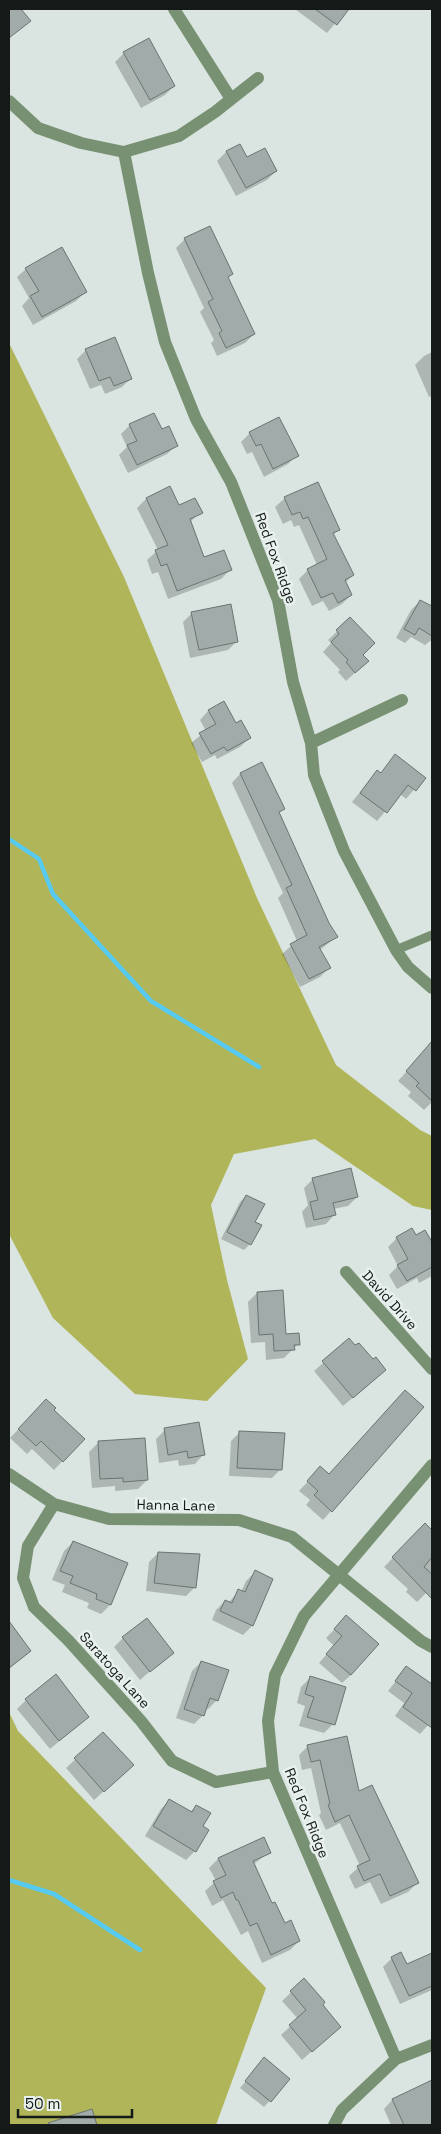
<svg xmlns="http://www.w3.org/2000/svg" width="441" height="2134" viewBox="0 0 441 2134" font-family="'Space Grotesk',sans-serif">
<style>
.forest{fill:#afb558}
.shadow{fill:#0003}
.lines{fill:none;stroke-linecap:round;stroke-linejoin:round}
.stream{stroke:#56caf1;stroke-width:4.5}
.building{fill:#a1abaa;stroke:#6a7473}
.lane{stroke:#789172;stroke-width:9}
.street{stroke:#789172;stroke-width:12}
.labels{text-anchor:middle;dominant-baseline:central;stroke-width:5;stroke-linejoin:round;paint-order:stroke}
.street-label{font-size:14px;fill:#151917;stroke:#e8f1ed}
</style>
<rect width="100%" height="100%" fill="#dae4e0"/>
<path class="forest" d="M9 343 124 577 257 898 336 1065 420 1130 432 1136V1210L413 1206 315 1139 234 1154 211 1205 227 1280 248 1359 207 1401 135 1394 53 1318 9 1234Z
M9 1712 18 1731 266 1988 216 2125H9Z"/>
<path class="shadow" d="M9 9H20L29 21 9 38Z
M295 9H347L327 33Z
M124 53 174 86 165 95 141 108 115 62Z
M239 145 247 159 276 171 267 180 236 196 217 161 226 152Z
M185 239 232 274 227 279 254 334 245 343 217 356 211 343 214 340 200 312 204 308 176 248Z
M26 269 85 292 76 301 33 325 22 306 29 298 17 277Z
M86 350 131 378 122 387 105 394 101 385 90 389 77 359Z
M432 352V396L429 397 415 365 424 356Z
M130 425 162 431 176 446 167 454 128 473 119 455 127 447 121 434Z
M250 433 297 455 288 464 264 477 252 452 247 454 241 442Z
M317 484 338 530 333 535 353 575 345 583 351 595 342 604 329 611 323 601 312 606 299 579 308 570 317 565 299 525 294 527 291 520 283 524 275 507 284 499Z
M170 488 179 507 201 512 190 522 203 559 230 570 221 579 168 599 158 572 152 574 147 560 158 550 137 508 146 499Z
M420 601 432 608V642L430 641 425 645 411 637 405 643 396 638 411 610Z
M192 613 237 641 228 650 190 658 183 622Z
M350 619 361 655 358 670 346 681 338 672 340 670 323 652 331 643 328 640Z
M208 711 236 724 249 738 240 747 217 759 215 755 202 762 191 743 206 731 200 720Z
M395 756 424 778 406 799 400 794 377 821 352 802 369 781 378 772 380 774Z
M240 774 283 809 278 814 328 924 336 937 320 950 329 968 320 977 300 987 282 954 297 941 278 898 283 893 232 783Z
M427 1049 432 1053V1102L424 1110 408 1096 411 1092 398 1081Z
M313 1179 357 1197 348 1206 333 1209 334 1215 326 1224 306 1228 302 1212 308 1205 304 1188Z
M246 1196 254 1222 250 1244 244 1250 221 1239 240 1202Z
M425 1231 432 1245V1276L419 1283 417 1278 397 1289 389 1275 398 1266 388 1247 397 1238 416 1237Z
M257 1293 285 1335 298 1344 284 1358 266 1360 265 1342 251 1343 248 1302Z
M349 1340 376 1378 343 1406 314 1371Z
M46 1401 53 1411 83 1439 54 1470 32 1449 27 1454 10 1438Z
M165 1430 203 1455 195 1464 179 1466 178 1460 159 1463 156 1439Z
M240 1432 281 1469 272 1478 229 1476 231 1441Z
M144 1439 147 1480 138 1489 115 1491V1486L92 1488 89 1452 98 1443Z
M312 1477 331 1511 323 1520 306 1505 310 1500 299 1491Z
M425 1525 432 1532V1570L429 1573 432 1576V1587L417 1602 406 1592 408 1589 384 1567Z
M73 1542 127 1564 110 1605 101 1614 87 1608 89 1603 62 1592 65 1585 52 1580 64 1551Z
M158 1553 195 1587 186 1596 146 1591 149 1562Z
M255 1572 272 1579 252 1626 243 1635 212 1620 216 1610 225 1601 228 1603 239 1591 241 1592 246 1581Z
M346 1617 351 1675 342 1683 319 1663 334 1646 326 1638Z
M9 1623 30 1651 9 1669Z
M123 1638 172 1652 140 1680 114 1647Z
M201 1662 217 1700 208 1709 205 1708 203 1715 194 1724 176 1718 192 1671Z
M406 1668 432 1687V1721L420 1734 395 1716 404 1703 388 1691Z
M310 1678 333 1724 324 1733 299 1726 305 1706 297 1703 301 1687Z
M26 1700 88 1717 50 1749 17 1709Z
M103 1734 123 1774 94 1800 66 1768Z
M308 1746 358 1792 417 1883 408 1892 381 1904 370 1882 355 1889 349 1876 360 1866 340 1823 326 1830 319 1815 321 1813 311 1768 302 1770 299 1755Z
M170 1800 190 1812 197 1806 201 1826 195 1851 186 1860 145 1836 161 1809Z
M263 1839 269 1852 253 1865 271 1905 284 1925 299 1941 290 1950 262 1963 248 1931 241 1935 223 1900 212 1906 205 1891 216 1881 209 1868 218 1859Z
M432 1954V1990L400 2004 383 1967 392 1958 406 1966Z
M304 1980 321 2005 330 2035 302 2060 281 2035 298 2019 282 2001Z
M259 2065 289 2079 264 2107 240 2088Z
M432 2082V2125H391L384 2109 392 2100Z
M91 2110 95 2125H45Z"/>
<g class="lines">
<path class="stream" d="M9 839 39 859 53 894 151 1001 259 1067
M9 1880 54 1894 140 1950"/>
</g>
<path class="building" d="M9 9H21L31 21 9 38Z
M315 9H349L337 25Z
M149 38 175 86 150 100 123 52Z
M240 144 247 157 265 148 277 171 246 188 226 151Z
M210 226 233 274 228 277 255 334 226 348 219 333 222 331 208 302 213 299 184 238Z
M62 247 87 292 42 317 30 296 39 291 25 268Z
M115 337 132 379 114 386 110 377 99 381 85 349Z
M154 413 162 429 169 426 178 446 137 465 127 445 137 441 129 424Z
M279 417 299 456 273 469 261 444 256 446 249 432Z
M318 482 340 530 333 533 354 575 345 580 352 595 338 603 333 593 321 598 307 569 327 559 308 517 303 519 300 512 292 515 284 497Z
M170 486 179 505 195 498 203 513 190 519 204 557 224 550 232 570 177 591 167 564 161 566 155 550 168 545 146 498Z
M420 600 432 606V636L419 628 415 635 404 629Z
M231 604 238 642 199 650 191 612Z
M350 617 375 643 363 655 369 661 355 673 346 662 348 660 331 642 339 634 336 630Z
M224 701 236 723 241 720 251 738 227 751 224 747 211 754 199 733 216 724 208 710Z
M395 754 426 778 416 791 408 785 387 813 360 793 377 770 381 773Z
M262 762 285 809 279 812 329 923 338 937 319 947 331 968 309 979 290 944 307 935 286 888 292 885 240 773Z
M432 1041V1101L416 1086 419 1083 406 1071Z
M351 1168 358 1197 333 1203 336 1215 314 1220 310 1202 318 1200 312 1178Z
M246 1195 265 1204 255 1222 262 1225 251 1245 227 1232Z
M412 1228 416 1235 425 1230 432 1242V1267L407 1281 397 1265 408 1259 396 1237Z
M283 1290 286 1334 299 1333 300 1345H294L295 1350 274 1351 273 1334 259 1335 257 1292Z
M349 1338 355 1345 359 1343 373 1359 376 1357 386 1370 353 1398 322 1361Z
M405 1390 424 1407 332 1512 314 1495 318 1491 307 1481 320 1466 329 1474Z
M46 1399 56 1408 54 1410 85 1439 63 1462 41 1441 36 1446 18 1429Z
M199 1422 205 1455 188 1458 187 1451 168 1455 164 1428Z
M239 1431 285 1433 282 1470 237 1468Z
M145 1438 148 1480 123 1482V1478L100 1479 98 1441Z
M425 1523 432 1530V1557L424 1567 432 1574V1599L392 1557Z
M73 1541 128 1563 111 1605 96 1599 97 1594 70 1583 73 1576 60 1571Z
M158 1552 200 1554 196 1588 154 1583Z
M255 1570 273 1579 253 1626 220 1611 225 1600 232 1603 238 1589 245 1592Z
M346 1615 379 1644 351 1675 326 1654 342 1636 334 1629Z
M147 1618 174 1653 150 1672 122 1637Z
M9 1621 31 1651 9 1668Z
M201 1661 229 1670 218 1701 210 1698 204 1716 184 1709Z
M406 1666 432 1684V1728L403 1707 412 1693 395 1681Z
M56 1674 89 1717 59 1741 25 1699Z
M310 1676 346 1687 335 1725 307 1717 314 1697 305 1694Z
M103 1732 134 1765 104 1792 74 1758Z
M347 1736 359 1791 372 1785 419 1883 390 1896 380 1874 364 1881 357 1866 370 1860 349 1815 335 1822 328 1805 330 1804 320 1760 311 1762 307 1745Z
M169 1799 192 1812 196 1805 211 1813 203 1826 209 1830 196 1852 153 1826Z
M264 1837 271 1853 253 1861 272 1903 275 1902 285 1923 291 1920 300 1941 271 1955 257 1923 250 1926 238 1900H236L233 1892 221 1898 213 1881 226 1875 218 1858Z
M401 1952 407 1964 432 1953V1986L409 1996 391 1957Z
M304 1978 325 2002 323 2005 341 2027 312 2052 289 2025 306 2010 290 1991Z
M264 2057 290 2079 271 2102 245 2081Z
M432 2080V2125H404L392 2099Z
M92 2109 97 2125H49L48 2123Z"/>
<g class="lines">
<path class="lane" d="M396 950 432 935"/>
<path class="street" d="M174 9 231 99
M9 101 38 128 81 143 124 152 179 136 215 112 258 78
M124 152 148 273 165 342 196 419 231 482 278 600 293 682 311 743 314 775 344 851 396 950 408 967 432 988
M311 743 402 700
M346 1272 432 1369
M9 1474 54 1504 109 1519 239 1520 292 1537 421 1641 432 1647
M54 1504 28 1546 23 1578 34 1607 68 1640 141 1721 172 1761 216 1782 273 1772
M396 2059 273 1772 268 1721 275 1675 304 1616 432 1465
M334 2125 342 2110 396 2059 432 2045"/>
</g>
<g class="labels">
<g class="street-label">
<text transform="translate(276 558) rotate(70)">Red Fox Ridge</text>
<text transform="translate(390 1300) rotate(48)">David Drive</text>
<text transform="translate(176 1505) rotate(1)">Hanna Lane</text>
<text transform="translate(115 1670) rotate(48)">Saratoga Lane</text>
<text transform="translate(307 1813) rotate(68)">Red Fox Ridge</text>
</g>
</g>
<rect width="441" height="2134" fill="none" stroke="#151917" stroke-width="20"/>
<path d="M18 2109v8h114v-8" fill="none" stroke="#151917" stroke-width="2.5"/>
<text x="25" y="2109" font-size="15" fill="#151917" stroke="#e8f1ed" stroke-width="4" paint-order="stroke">50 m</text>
</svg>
